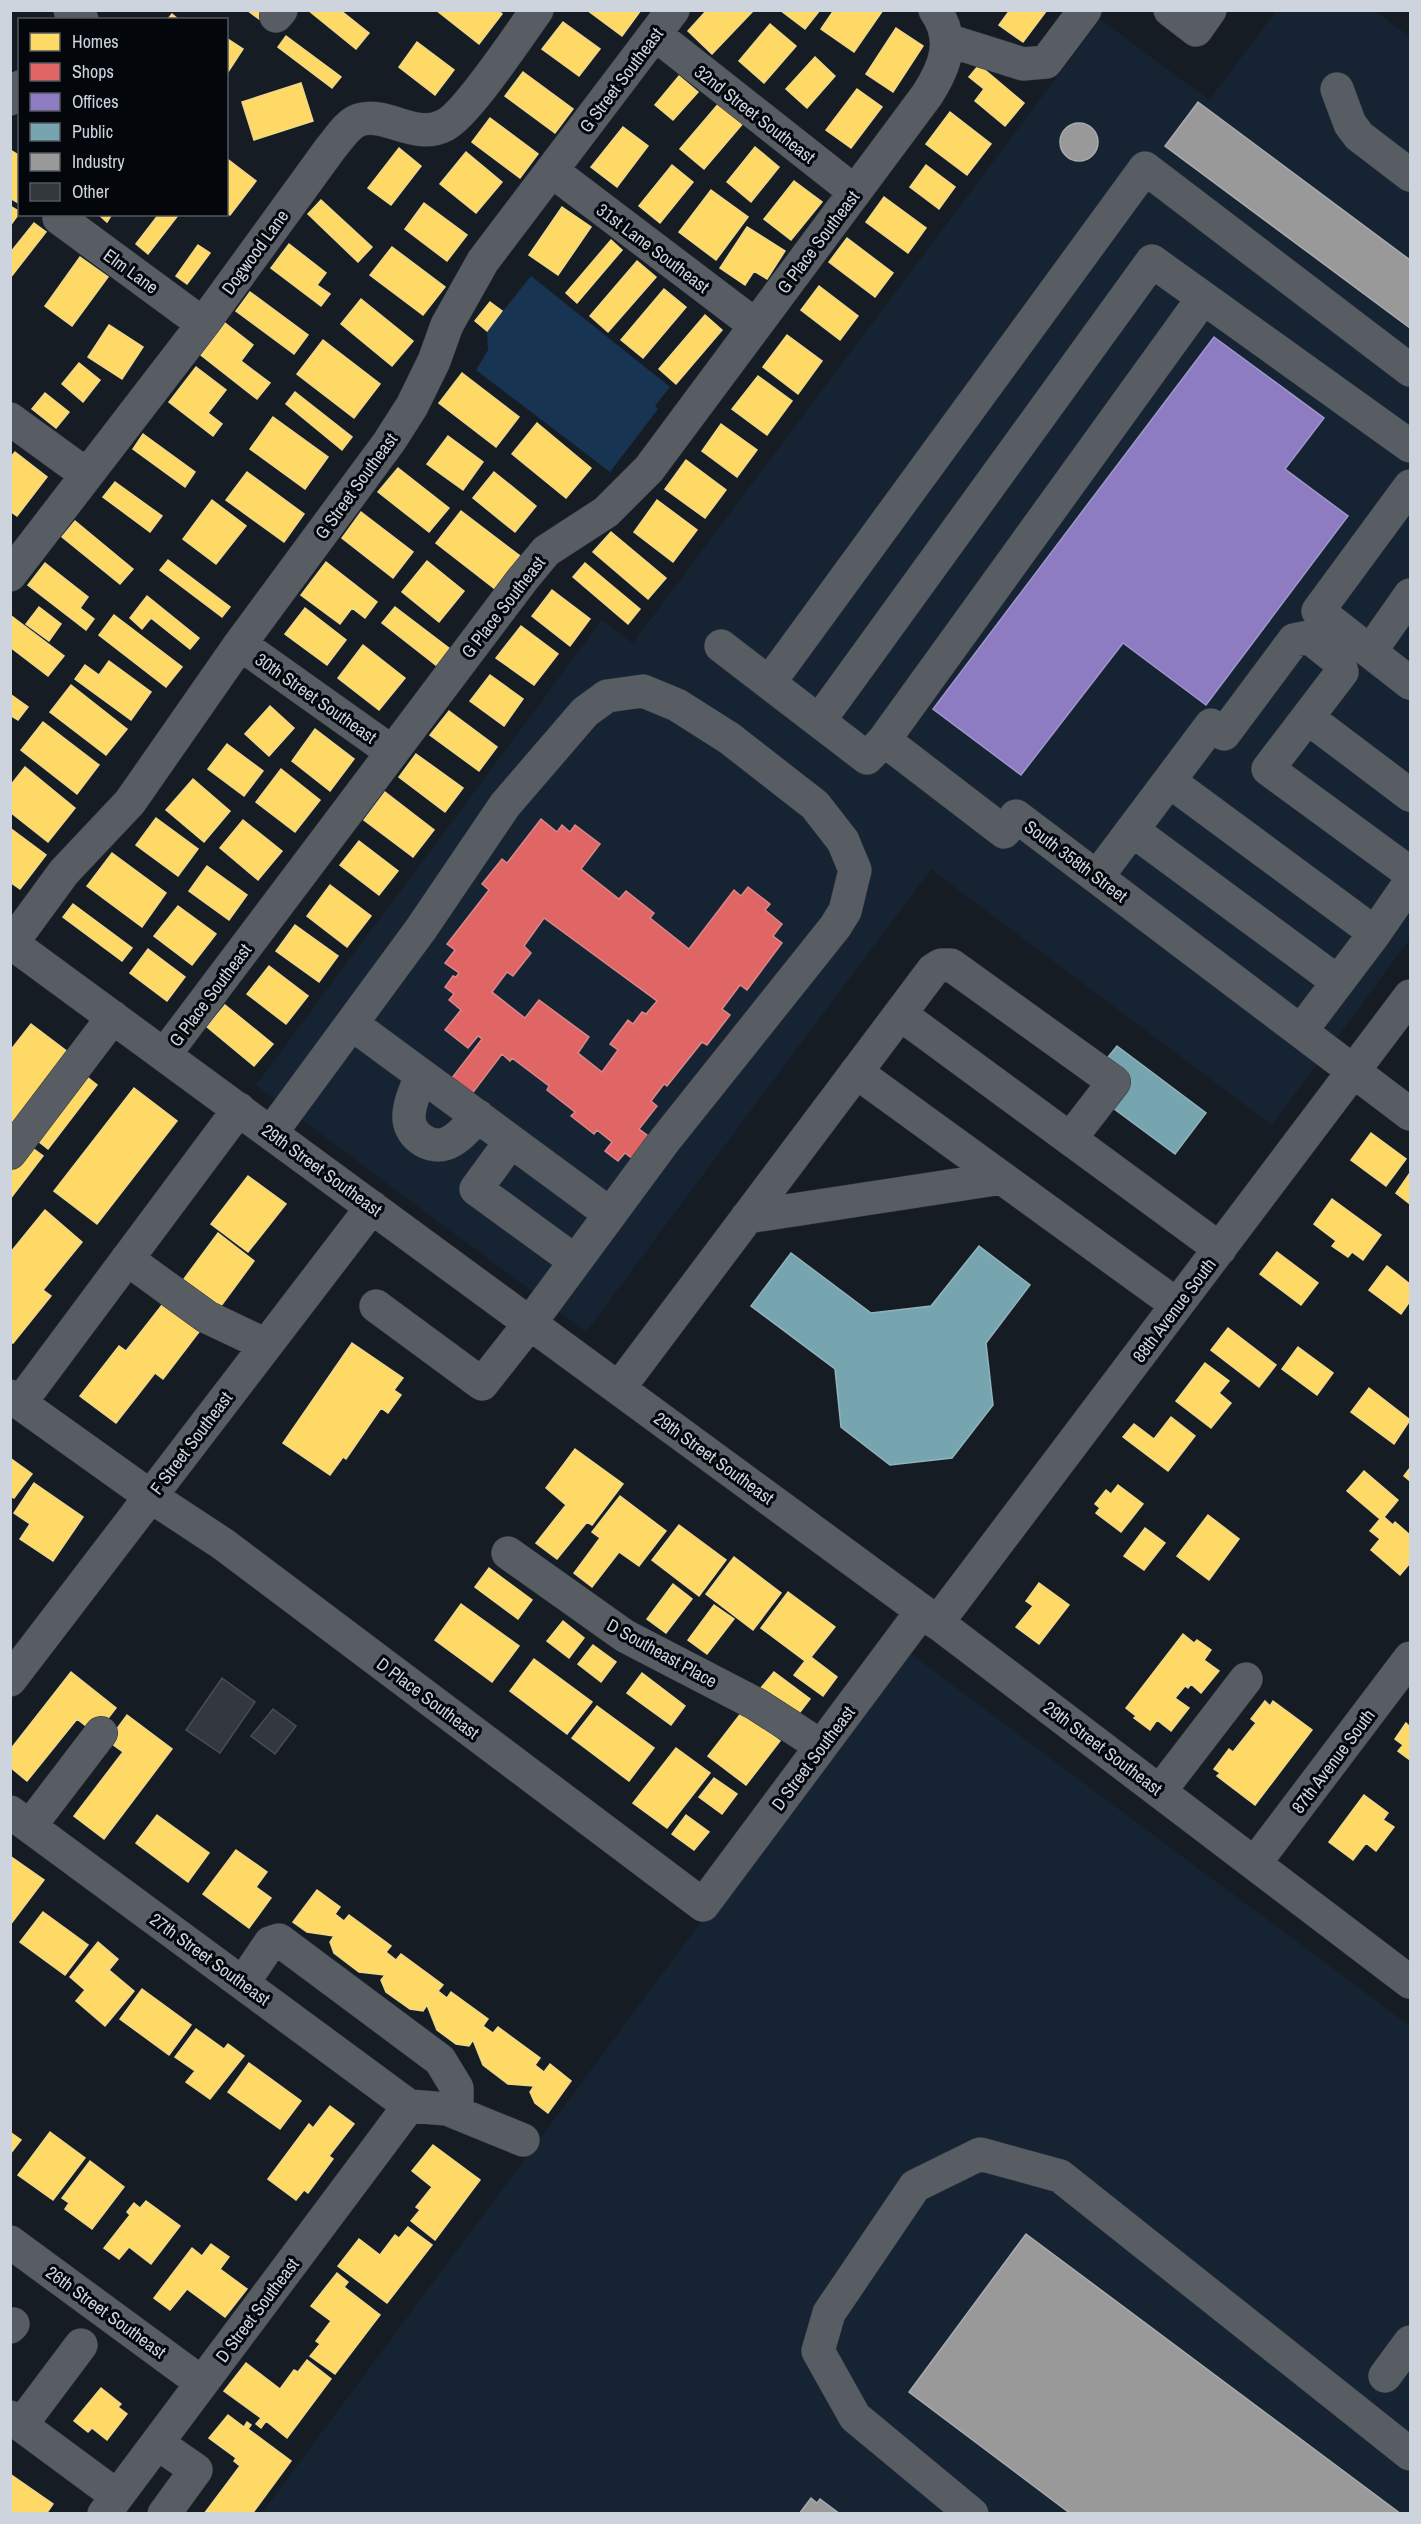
<svg xmlns="http://www.w3.org/2000/svg" width="1421" height="2524" viewBox="0 0 1421 2524" font-family="'Archivo Narrow',sans-serif">
<style>
.built{fill:#152333}
.green{fill:#183453}
.homes{fill:#ffd966;stroke:#f0d88a;stroke-width:1.5}
.shops{fill:#e06666;stroke:#da878a;stroke-width:1.5;fill-rule:evenodd}
.offices{fill:#8e7cc3;stroke:#a196cb;stroke-width:1.5}
.public{fill:#76a5af;stroke:#90b3bd;stroke-width:1.5}
.industry{fill:#999;stroke:#a9abad;stroke-width:1.5}
.building{fill:#33383e;stroke:#494e54;stroke-width:1.5}
.lines{fill:none;stroke-linecap:round;stroke-linejoin:round}
.minor-casing{stroke:#33383e;stroke-width:34}
.minor{stroke:#585d63;stroke-width:33}
.labels{text-anchor:middle;dominant-baseline:central;stroke-width:6;stroke-linejoin:round;paint-order:stroke}
.street-label{font-size:18px;fill:#cdd4dd;stroke:#03060b}
</style>
<rect width="100%" height="100%" fill="#161c23"/>
<path class="built" d="M1276 11H1375L1410 37V939L1272 1125 931 869 586 1332 256 1085 602 620 633 643 1100 19 1209 100Z
M904 1649 1410 2026V2513L261 2514Z"/>
<path class="green" d="M531 276 670 387 655 406 658 409 610 472 476 370 488 350 487 331Z"/>
<path class="homes" d="M247 10H265L259 19Z
M308 10H340L369 33 356 49Z
M436 10H497L502 14 479 44Z
M587 10H641L622 36Z
M707 10H750L752 12 712 54 688 31Z
M780 10H820L805 29Z
M834 10H883L854 52 821 29Z
M1010 10H1047L1023 42 999 25Z
M172 14 179 20H167Z
M563 22 600 49 579 76 542 49Z
M770 24 796 46 764 83 739 61Z
M896 28 923 46 893 92 866 74Z
M286 36 341 77 332 88 278 47Z
M226 38 243 49 226 75Z
M417 42 454 70 435 95 399 67Z
M815 57 835 76 807 108 786 89Z
M979 65 1024 103 1005 126 975 101 984 89 969 77Z
M523 72 573 109 555 133 505 96Z
M679 76 698 92 673 120 655 105Z
M301 83 313 121 254 140 242 102Z
M857 89 882 107 851 148 826 130Z
M720 102 744 122 704 169 680 149Z
M950 112 991 144 967 175 926 144Z
M490 118 538 154 520 178 472 142Z
M623 127 648 146 617 187 591 167Z
M755 147 779 167 751 202 727 182Z
M399 148 421 166 391 205 368 188Z
M10 150 20 156V204L10 198Z
M466 152 502 182 476 213 440 184Z
M226 158 256 181 230 215 226 212Z
M672 165 693 182 660 223 639 206Z
M926 165 955 187 939 209 910 187Z
M794 181 822 202 791 240 764 219Z
M711 190 748 217 716 260 679 232Z
M884 197 926 228 908 253 866 222Z
M321 200 372 247 358 262 308 214Z
M424 203 467 235 447 261 405 229Z
M10 206 20 212 10 226Z
M562 207 591 227 558 275 529 255Z
M98 214H112L107 222Z
M159 214H179L148 254 136 244Z
M34 223 46 232 10 278V253Z
M747 227 785 251 767 279 754 271 745 285 720 268Z
M847 238 893 273 875 297 829 262Z
M611 240 622 250 577 303 566 293Z
M289 244 326 273 317 285 330 294 321 306 271 268Z
M198 245 210 253 187 284 176 276Z
M392 247 445 287 423 315 370 275Z
M80 257 108 277 72 326 45 306Z
M637 261 656 277 608 332 590 316Z
M819 286 858 316 840 340 801 310Z
M664 289 686 307 643 358 621 340Z
M250 292 308 335 294 354 236 311Z
M361 299 413 341 392 366 341 324Z
M490 302 502 311 487 331 475 321Z
M705 315 722 330 676 384 659 369Z
M225 323 253 345 241 361 270 383 257 399 201 355Z
M109 325 143 347 122 379 88 357Z
M787 335 822 361 798 394 763 367Z
M323 340 380 384 354 418 297 374Z
M79 363 100 380 83 402 62 384Z
M196 367 226 390 208 413 222 424 213 436 169 402Z
M462 373 519 417 496 447 439 403Z
M758 376 792 401 767 435 732 409Z
M295 392 352 437 342 450 286 404Z
M45 393 69 412 56 428 32 409Z
M273 417 328 457 305 489 250 449Z
M537 423 591 468 566 498 512 454Z
M721 424 757 450 737 477 702 451Z
M143 434 195 472 185 487 133 449Z
M448 436 483 462 463 490 427 464Z
M15 452 47 477 17 516 10 511V458Z
M686 460 726 490 705 518 665 489Z
M398 468 449 508 429 532 378 492Z
M247 472 304 514 284 542 226 500Z
M494 472 536 506 515 532 473 498Z
M115 482 162 516 150 532 103 497Z
M212 500 246 526 216 564 183 539Z
M657 500 697 530 673 562 634 532Z
M461 511 520 556 495 589 436 543Z
M361 512 413 552 393 578 342 538Z
M75 521 133 569 120 584 62 537Z
M611 532 666 578 648 599 593 552Z
M168 560 230 607 222 617 160 570Z
M427 561 464 591 439 622 402 592Z
M326 562 377 602 365 618 352 608 340 624 301 595Z
M45 563 88 597 80 608 94 619 86 630 28 585Z
M585 563 640 609 628 624 573 577Z
M552 590 590 619 570 646 532 616Z
M147 596 199 638 190 649 151 618 142 629 130 618Z
M39 607 61 624 49 641 26 624Z
M395 607 450 649 437 666 382 623Z
M305 608 346 640 327 665 285 634Z
M10 615 64 656 48 676 10 647Z
M114 615 182 667 166 687 99 635Z
M521 626 558 654 534 685 496 658Z
M363 645 405 678 379 710 338 678Z
M109 661 151 692 131 720 75 679 85 665 99 675Z
M490 675 523 699 504 726 470 701Z
M71 685 127 729 106 755 50 712Z
M10 694 28 707 18 720 10 715Z
M270 706 294 728 269 756 245 734Z
M449 711 497 747 479 771 430 735Z
M43 722 99 765 77 794 21 750Z
M315 729 354 759 330 791 292 761Z
M227 744 263 771 244 796 208 769Z
M416 754 463 788 445 812 399 777Z
M25 767 75 808 48 842 10 812V786Z
M281 769 320 800 295 832 256 802Z
M193 779 230 811 204 842 166 810Z
M385 792 434 830 413 857 364 820Z
M156 818 198 849 178 876 136 845Z
M243 820 282 851 258 880 220 848Z
M10 828 46 855 20 889 10 882Z
M359 841 398 871 379 895 340 865Z
M112 853 166 893 142 927 87 886Z
M207 866 247 895 229 920 189 891Z
M330 885 371 916 347 947 307 916Z
M73 904 132 948 122 961 63 917Z
M178 906 216 934 192 965 154 936Z
M295 925 338 956 319 982 276 951Z
M148 949 185 977 167 1001 130 973Z
M269 966 308 996 286 1024 247 994Z
M225 1005 273 1044 254 1066 207 1027Z
M31 1024 73 1056 10 1137V1051Z
M82 1073 97 1085 48 1149 33 1137Z
M134 1088 177 1121 97 1224 54 1191Z
M1371 1133 1406 1159 1386 1186 1351 1160Z
M27 1144 43 1156 10 1199V1167Z
M1410 1173V1204L1396 1193Z
M248 1176 286 1204 248 1252 211 1224Z
M1332 1199 1381 1235 1363 1260 1352 1252 1348 1257 1332 1246 1336 1241 1314 1224Z
M45 1210 82 1242 43 1290 51 1296 13 1343 10 1342V1253Z
M218 1233 254 1261 218 1310 181 1283Z
M1277 1252 1318 1283 1301 1305 1260 1274Z
M1387 1266 1410 1284V1301L1401 1314 1369 1290Z
M166 1300 202 1328 163 1379 155 1373 116 1423 80 1396 119 1346 126 1351Z
M1228 1328 1276 1365 1259 1387 1211 1350Z
M352 1343 403 1378 394 1390 401 1395 388 1413 381 1408 346 1459 343 1457 330 1475 283 1443Z
M1298 1347 1333 1373 1317 1395 1282 1369Z
M1205 1363 1229 1381 1219 1393 1231 1403 1211 1428 1176 1401Z
M1369 1388 1410 1420 1394 1444 1351 1412Z
M1171 1417 1195 1436 1168 1471 1123 1437 1134 1424 1154 1439Z
M575 1449 623 1484 592 1525 587 1522 557 1559 536 1543 566 1505 546 1488Z
M10 1458 32 1474 14 1498 10 1496Z
M1410 1468V1481L1404 1476Z
M1364 1471 1398 1500 1384 1517 1393 1525 1395 1522 1410 1535V1563L1400 1575 1371 1550 1380 1539 1370 1531 1380 1519 1347 1491Z
M34 1483 83 1517 53 1561 20 1539 30 1524 14 1513Z
M1118 1485 1143 1504 1121 1532 1096 1513 1100 1508 1095 1504 1106 1490 1111 1494Z
M620 1496 666 1531 639 1566 619 1552 592 1587 574 1573 600 1538 592 1532Z
M1208 1515 1239 1539 1209 1580 1177 1556Z
M679 1525 726 1560 699 1596 652 1560Z
M1145 1528 1165 1543 1144 1570 1124 1556Z
M734 1557 781 1593 753 1630 706 1594Z
M489 1568 532 1600 518 1619 475 1587Z
M1039 1583 1069 1605 1039 1644 1016 1627 1033 1606 1026 1601Z
M673 1584 692 1599 666 1633 647 1619Z
M788 1592 835 1627 811 1657 837 1677 823 1696 794 1675 805 1661 761 1628Z
M461 1604 519 1646 492 1682 435 1640Z
M714 1605 734 1619 707 1654 688 1640Z
M563 1621 584 1638 569 1658 547 1641Z
M1183 1634 1194 1643 1197 1640 1211 1650 1204 1660 1219 1671 1201 1693 1191 1684 1188 1688 1185 1686 1175 1698 1189 1708 1171 1731 1157 1720 1150 1730 1134 1718 1136 1716 1126 1708Z
M593 1645 616 1662 601 1682 578 1664Z
M534 1659 592 1702 567 1734 510 1691Z
M71 1672 116 1708 96 1734 77 1719 27 1781 10 1767V1750Z
M774 1672 810 1699 797 1716 760 1689Z
M642 1673 685 1706 671 1725 627 1693Z
M1265 1701 1270 1706 1273 1701 1312 1730 1255 1805 1217 1776 1220 1773 1214 1769 1229 1749 1233 1752 1256 1723 1251 1719Z
M597 1706 654 1748 629 1781 572 1738Z
M742 1712 780 1741 746 1785 708 1756Z
M127 1715 172 1749 104 1839 74 1816 123 1752 108 1741Z
M1406 1723 1410 1727V1760L1398 1751 1403 1745 1395 1739Z
M676 1748 710 1773 667 1828 633 1803Z
M714 1778 737 1794 722 1814 699 1797Z
M1364 1795 1388 1813 1383 1820 1394 1827 1376 1851 1366 1843 1353 1860 1329 1842Z
M157 1815 209 1853 188 1882 136 1843Z
M686 1815 709 1832 694 1850 672 1834Z
M236 1850 267 1872 256 1887 271 1898 249 1928 203 1894Z
M10 1856 44 1880 10 1925Z
M317 1890 340 1907 335 1914 344 1921 349 1915 391 1946 386 1952 396 1960 401 1954 443 1985 438 1991 447 1998 451 1992 488 2019 483 2026 493 2033 498 2027 540 2058 535 2065 544 2072 550 2064 571 2081 548 2113 535 2103 530 2092 534 2086 508 2084 483 2065 473 2040 469 2046 456 2044 437 2030 427 2005 423 2011 410 2009 386 1992 381 1980 385 1975 359 1972 334 1953 330 1942 334 1936 307 1932 293 1922Z
M43 1912 88 1945 65 1975 20 1942Z
M98 1942 118 1959 109 1970 134 1991 105 2026 76 2001 85 1990 70 1977Z
M142 1989 191 2025 169 2055 120 2019Z
M196 2029 224 2049 228 2044 244 2056 210 2099 186 2082 195 2071 175 2057Z
M249 2063 301 2101 280 2129 228 2092Z
M330 2106 354 2124 329 2156 333 2159 308 2193 304 2190 296 2200 268 2179 309 2124 313 2128Z
M10 2132 21 2140 10 2154Z
M50 2132 85 2158 53 2200 18 2175Z
M433 2145 480 2180 435 2240 411 2221 420 2210 416 2207 432 2187 412 2171Z
M90 2161 124 2187 92 2229 65 2209 69 2203 62 2198Z
M146 2201 180 2226 151 2264 129 2247 119 2259 104 2248 130 2215 127 2212 134 2203 140 2208Z
M408 2227 432 2245 387 2303 338 2266 359 2239 380 2255 395 2235 399 2238Z
M211 2244 229 2257 220 2269 247 2289 225 2317 187 2289 170 2310 154 2298 192 2248 202 2256Z
M337 2273 348 2282 344 2287 380 2315 335 2374 310 2356 320 2344 316 2341 331 2321 311 2306Z
M307 2360 331 2379 287 2438 266 2421 261 2428 256 2424 261 2418 224 2391 246 2363 280 2389 294 2370 298 2372Z
M101 2388 121 2404 118 2407 127 2414 107 2440 92 2428 88 2432 74 2421Z
M228 2415 244 2427 247 2422 251 2425 248 2429 291 2461 252 2514H204L240 2466 234 2461 236 2458 209 2438Z
M10 2474 53 2504 46 2514H10Z"/>
<path class="shops" d="M541 819 557 832 562 825 570 832 575 825 600 844 581 869 619 899 626 891 654 913 650 918 689 949 734 890 741 896 748 887 770 904 765 910 782 924 773 936 782 943 747 990 740 985 722 1009 730 1015 707 1045 702 1042 667 1086 664 1084 651 1101 657 1106 639 1129 655 1141 638 1163 625 1153 618 1161 605 1151 612 1142 597 1130 594 1134 571 1116 575 1112 547 1090 549 1086 512 1058 510 1061 502 1054 468 1099 448 1083 482 1039 478 1036 468 1048 445 1030 461 1010 449 1000 454 994 445 987 453 976 456 977 459 973 445 963 455 950 447 944 489 890 482 884 502 859 507 863ZM544 918 657 1001 646 1014 642 1012 633 1024 628 1020 610 1044 618 1050 602 1072 578 1053 589 1037 539 1000 525 1018 492 992 507 972 513 976 531 953 524 946Z"/>
<path class="offices" d="M1214 337 1324 418 1285 469 1348 516 1206 705 1123 643 1021 775 933 709Z"/>
<path class="public" d="M1117 1046 1206 1113 1175 1154 1113 1108 1100 1067Z
M979 1246 1030 1285 986 1343 993 1405 952 1458 890 1465 841 1427 835 1369 751 1306 791 1253 871 1313 931 1306Z"/>
<path class="industry" d="M1198 102 1410 260V328L1165 146Z
M1060 142a19 19 0 1 1 38 0a19 19 0 1 1-38 0Z
M1026 2234 1401 2514H1071L909 2392Z
M811 2498 817 2503 820 2499 840 2514H799Z"/>
<path class="building" d="M222 1678 255 1702 220 1753 186 1730Z
M273 1709 296 1726 275 1754 251 1736Z"/>
<g class="lines">
<defs>
<path id="minor" d="M70 10 82 20
M1170 10 1196 30 1210 10
M276 16 281 10
M656 35 855 192
M947 40 1023 64 1046 62 1085 10
M1337 89 1350 124 1359 136 1410 175
M10 99 20 87
M552 171 755 325
M59 218 203 324
M10 419 87 475
M1410 486 1318 611 1410 683
M10 575 203 324 330 149C338 140 347 124 359 120 386 111 416 141 445 125 467 114 519 35 537 10
M240 644 392 752
M721 646 867 758 884 740 1004 832 1016 816 1410 1114
M1370 652 1410 595
M769 683 1145 168 1410 370
M1308 718 1410 795
M819 721 1152 261 1410 446
M884 740 1203 298
M1169 781 1375 933 1301 1031
M1132 830 1338 982
M1097 877 1211 725 1224 734 1294 640 1309 637 1339 661 1342 672 1268 769 1410 873
M1375 933 1410 882
M10 942 922 1611 1410 1982
M12 943 64 872 130 802 240 644 389 442 412 406 434 361 447 325 483 261 673 10
M900 1014 1220 1249
M352 1024 610 1214
M165 1054 522 580 546 551 606 512 649 469 927 95C945 67 956 40 935 10
M856 1072 1177 1305
M421 1075C417 1087 409 1103 409 1116 408 1134 428 1149 445 1144 458 1140 469 1126 478 1116
M271 1133 421 929 505 805 585 712 607 696 643 691 677 705 729 738 815 805 843 841 855 870 845 911 835 927 665 1140 530 1323 482 1384 376 1306
M511 1141 476 1189 575 1261
M10 1153 113 1017
M747 1217 1002 1178
M127 1259 207 1317 266 1345
M619 1388 933 970 941 965H951L1114 1082 1070 1139
M10 1396 150 1496 223 1544 703 1905 922 1611
M20 1403 239 1109
M508 1553 625 1636 756 1704 821 1746
M937 1623 1410 996
M10 1680 372 1207
M1160 1791 1246 1679
M10 1812 409 2106
M30 1826 101 1733
M1255 1863 1410 1658
M243 1983 270 1943 279 1940 440 2060 457 2088V2113
M409 2106 447 2109 523 2140
M10 2242 202 2383
M10 2327 13 2324
M1385 2376 1410 2342
M10 2417 117 2496
M21 2425 81 2345
M157 2443 196 2470 164 2514
M104 2514 409 2106
M972 2514 855 2417 818 2351 829 2313 915 2186 980 2154 1060 2176 1410 2454"/>
</defs>
<use href="#minor" class="minor-casing"/>
<use href="#minor" class="minor"/>
</g>
<g class="labels">
<g class="street-label">
<text transform="translate(621 80) rotate(-53)">G Street Southeast</text>
<text transform="translate(755 114) rotate(38)">32nd Street Southeast</text>
<text transform="translate(818 242) rotate(-53)">G Place Southeast</text>
<text transform="translate(653 248) rotate(37)">31st Lane Southeast</text>
<text transform="translate(255 252) rotate(-54)">Dogwood Lane</text>
<text transform="translate(131 271) rotate(36)">Elm Lane</text>
<text transform="translate(356 486) rotate(-54)">G Street Southeast</text>
<text transform="translate(503 607) rotate(-52)">G Place Southeast</text>
<text transform="translate(316 698) rotate(35)">30th Street Southeast</text>
<text transform="translate(1076 861) rotate(37)">South 358th Street</text>
<text transform="translate(210 995) rotate(-53)">G Place Southeast</text>
<text transform="translate(322 1170) rotate(36)">29th Street Southeast</text>
<text transform="translate(1174 1310) rotate(-53)">88th Avenue South</text>
<text transform="translate(191 1443) rotate(-53)">F Street Southeast</text>
<text transform="translate(714 1458) rotate(36)">29th Street Southeast</text>
<text transform="translate(662 1653) rotate(29)">D Southeast Place</text>
<text transform="translate(428 1698) rotate(37)">D Place Southeast</text>
<text transform="translate(1103 1748) rotate(37)">29th Street Southeast</text>
<text transform="translate(813 1758) rotate(-53)">D Street Southeast</text>
<text transform="translate(1333 1761) rotate(-53)">87th Avenue South</text>
<text transform="translate(210 1959) rotate(36)">27th Street Southeast</text>
<text transform="translate(257 2310) rotate(-53)">D Street Southeast</text>
<text transform="translate(106 2312) rotate(36)">26th Street Southeast</text>
</g>
</g>
<rect width="1421" height="2524" fill="none" stroke="#cdd4dd" stroke-width="24"/>
<rect x="18" y="18" width="210" height="198" fill="#03060b" stroke="#54585f" stroke-width="1.5"/>
<rect x="30" y="33" width="30" height="18" fill="#ffd966" stroke="#54585f" stroke-width="1.5"/>
<text x="72" y="48" font-size="18" fill="#cdd4dd">Homes</text>
<rect x="30" y="63" width="30" height="18" fill="#e06666" stroke="#54585f" stroke-width="1.5"/>
<text x="72" y="78" font-size="18" fill="#cdd4dd">Shops</text>
<rect x="30" y="93" width="30" height="18" fill="#8e7cc3" stroke="#54585f" stroke-width="1.5"/>
<text x="72" y="108" font-size="18" fill="#cdd4dd">Offices</text>
<rect x="30" y="123" width="30" height="18" fill="#76a5af" stroke="#54585f" stroke-width="1.5"/>
<text x="72" y="138" font-size="18" fill="#cdd4dd">Public</text>
<rect x="30" y="153" width="30" height="18" fill="#999999" stroke="#54585f" stroke-width="1.5"/>
<text x="72" y="168" font-size="18" fill="#cdd4dd">Industry</text>
<rect x="30" y="183" width="30" height="18" fill="#33383e" stroke="#54585f" stroke-width="1.5"/>
<text x="72" y="198" font-size="18" fill="#cdd4dd">Other</text>
</svg>
